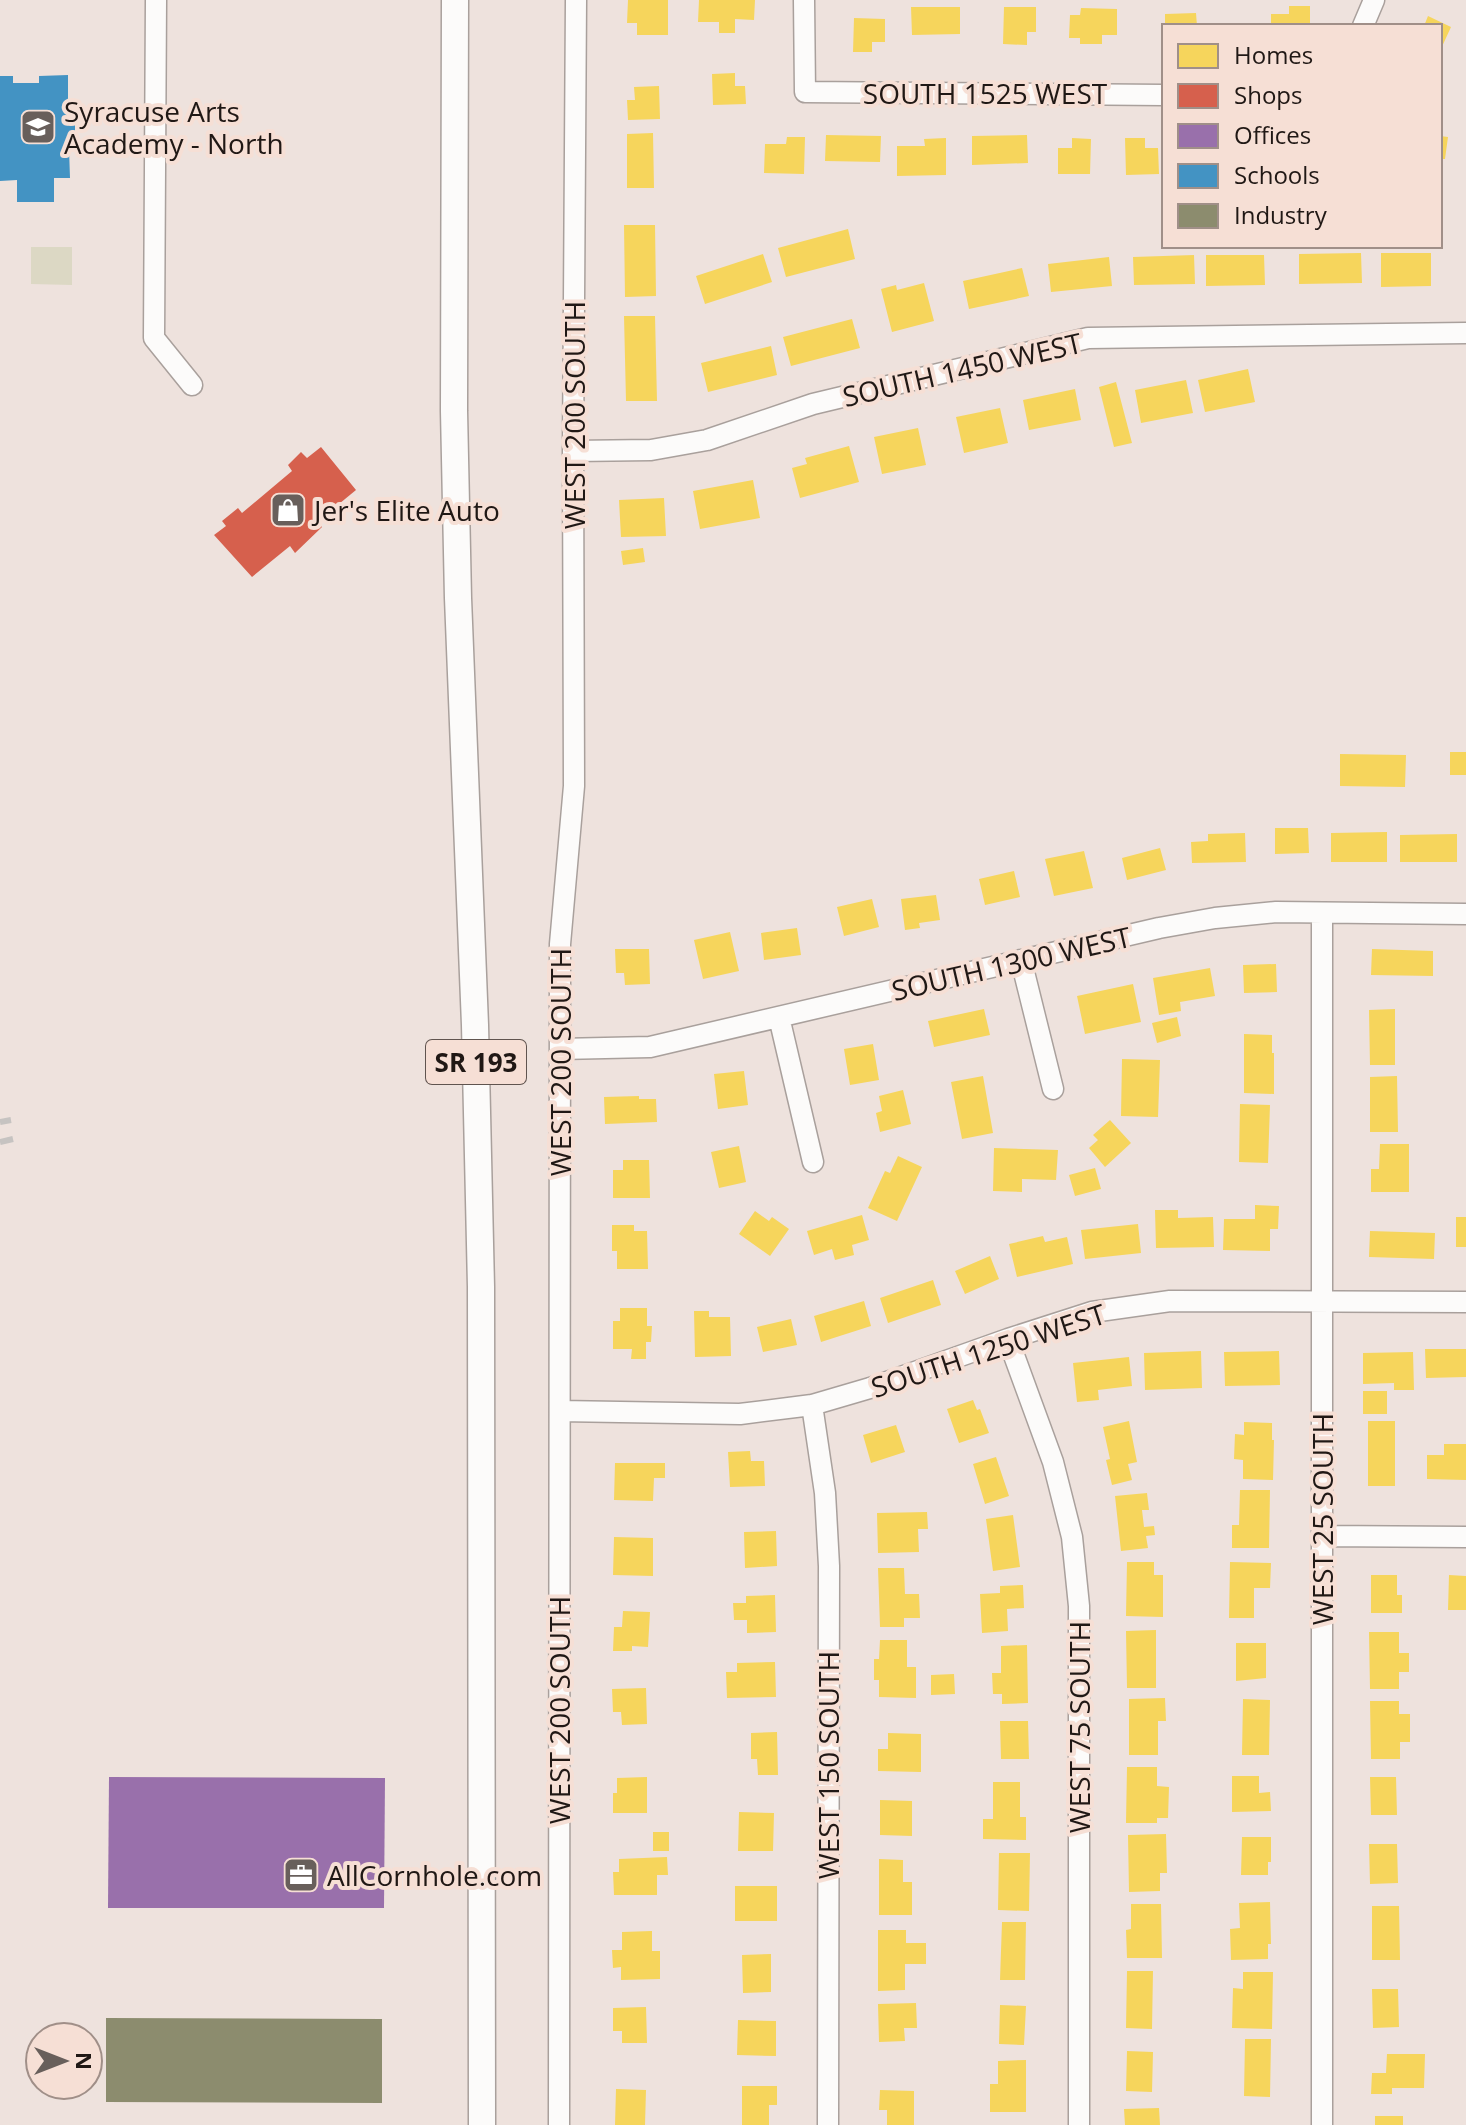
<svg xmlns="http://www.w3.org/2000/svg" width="1466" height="2125" viewBox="0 0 1466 2125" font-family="'Open Sans',sans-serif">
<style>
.green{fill:#dcd8c4}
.homes{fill:#f6d55c}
.shops{fill:#d6604d}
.offices{fill:#9970ab}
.schools{fill:#4393c3}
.industry{fill:#8c8c6e}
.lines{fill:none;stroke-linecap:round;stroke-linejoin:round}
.minor-casing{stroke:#a9a09c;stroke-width:23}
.major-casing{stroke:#a9a09c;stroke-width:29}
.minor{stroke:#fcfbfa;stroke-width:20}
.major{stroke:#fcfbfa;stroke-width:26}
.rail{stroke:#c6c3c1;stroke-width:6;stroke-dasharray:16 8;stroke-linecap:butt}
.labels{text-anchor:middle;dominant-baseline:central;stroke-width:8;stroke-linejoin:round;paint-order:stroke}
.shield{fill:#f6dfd5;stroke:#60544f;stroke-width:2}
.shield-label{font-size:26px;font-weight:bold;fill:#201815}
.street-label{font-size:28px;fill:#201815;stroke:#f6dfd5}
.poi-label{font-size:28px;fill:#201815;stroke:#f6dfd5;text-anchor:start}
</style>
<rect width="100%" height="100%" fill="#eee2dd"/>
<path class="green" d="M31 247H72V285L31 284Z"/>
<path class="homes" d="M628 0H668V35H637V23H627Z
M699 0H755L754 20 735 19V33H719V22H698Z
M1289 6H1310V26H1271V14H1289Z
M911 7H960V34L912 35Z
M1004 7H1036V32H1027V45L1003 44Z
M1081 8 1117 9V35H1102V44H1080V38H1069L1070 15H1080Z
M1196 13 1197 26H1165V14Z
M1428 16 1451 27 1440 51V26H1424Z
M854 18 885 19V42H872V52H853Z
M735 73V86H745L746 104 713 105 712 74Z
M659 86 660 119 628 120 627 100H635L634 87Z
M653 133 654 188H627V134Z
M826 135 881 136 880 162 825 161Z
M1027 135 1028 163 972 165V136Z
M1440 136 1448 137 1445 159H1440Z
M787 137H805L804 174 764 173 765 144H786Z
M946 138V175L897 176V146H925L924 139Z
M1072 138 1091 139 1090 174H1058V148H1072Z
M1125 138H1145V148H1158L1159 174 1126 175Z
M624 225H655L656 296 625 297Z
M848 229 855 259 786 277 778 248Z
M1361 253 1362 283 1299 284V254Z
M1381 253H1431V286L1381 287Z
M763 254 772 282 705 304 696 276Z
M1194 255 1195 284 1134 285 1133 257Z
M1206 255H1264L1265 285 1206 286Z
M1109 257 1112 286 1051 292 1048 264Z
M1022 268 1029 296 969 309 963 281Z
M924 283 934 321 892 332 881 289 896 285 897 290Z
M624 316H655L657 401H626Z
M852 319 860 348 791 366 783 337Z
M771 346 777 375 708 392 701 363Z
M1248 369 1255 402 1205 412 1198 380Z
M1186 380 1193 413 1141 423 1135 390Z
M1116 382 1132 443 1114 447 1099 387Z
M1075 389 1081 420 1029 430 1023 400Z
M1000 408 1008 443 964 453 956 417Z
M918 428 926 465 882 474 874 437Z
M849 446 859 482 800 498 792 468 807 464 805 458Z
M753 480 760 518 700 529 693 491Z
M664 498 666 536 621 537 619 500Z
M643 548 645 562 623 565 621 551Z
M1450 752H1466V775H1450Z
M1340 754 1406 755 1405 787 1340 786Z
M1275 828H1308L1309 853 1275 854Z
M1387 832V862H1331V833Z
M1245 833 1246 862 1192 863 1191 842 1208 841V834Z
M1457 834V862H1400V835Z
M1160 848 1166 870 1127 880 1122 858Z
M1084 851 1093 888 1054 896 1045 859Z
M1014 871 1020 897 985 905 979 879Z
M936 895 940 920 919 923 920 928 905 930 901 899Z
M872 899 879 927 844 936 837 907Z
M797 928 801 955 764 960 761 933Z
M730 932 739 971 703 979 694 940Z
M615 949H649L650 984 625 985 624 973H616Z
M1372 949 1433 951V976L1371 975Z
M1276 964 1277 992 1244 993 1243 965Z
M1210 968 1215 996 1180 1002 1181 1011 1159 1015 1153 978Z
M1133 984 1141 1022 1085 1034 1077 996Z
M984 1009 990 1035 934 1047 928 1021Z
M1395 1009V1065H1370L1369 1010Z
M1177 1017 1181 1036 1157 1043 1152 1023Z
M1244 1034 1272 1035V1053H1274V1094L1244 1093Z
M873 1044 879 1080 850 1085 844 1049Z
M1122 1059 1160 1060 1158 1117 1121 1116Z
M744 1071 748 1105 718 1109 714 1074Z
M983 1076 993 1133 962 1139 951 1082Z
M1397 1076 1398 1132H1370V1077Z
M903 1090 911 1124 880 1132 876 1113 882 1111 879 1096Z
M639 1096V1099H656L657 1122 605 1124 604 1097Z
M1240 1104 1270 1105 1268 1163 1239 1162Z
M1110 1120 1131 1143 1105 1167 1089 1148 1098 1140 1093 1135Z
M1380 1144H1409V1192H1371V1169H1379Z
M739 1146 746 1182 719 1188 711 1152Z
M994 1148 1058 1150 1056 1180 1022 1179V1192L993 1191Z
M898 1156 922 1167 897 1221 868 1208 885 1171 890 1173Z
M623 1160H649L650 1198H613V1170H623Z
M1095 1168 1101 1189 1075 1196 1069 1175Z
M1255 1205 1279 1206 1278 1229H1270V1251L1223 1250 1224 1219H1255Z
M1155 1210H1178V1218L1213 1217 1214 1247 1156 1248Z
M755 1211 769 1221 772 1217 789 1229 770 1256 739 1234Z
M862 1215 869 1240 852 1245 854 1255 835 1260 832 1249 814 1255 807 1231Z
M1456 1217H1466V1247H1456Z
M1138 1224 1141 1253 1085 1259 1081 1230Z
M612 1225H634V1231H647L648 1269H617V1251H612Z
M1370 1231 1435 1233 1434 1259 1369 1257Z
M1043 1236 1045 1242 1067 1237 1073 1264 1017 1277 1009 1244Z
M990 1256 999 1279 965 1294 955 1271Z
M933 1280 941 1305 888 1323 880 1298Z
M864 1301 871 1326 821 1342 814 1316Z
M620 1308H647V1326H652L651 1342H646V1359H631L632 1349H613V1321H620Z
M694 1311H709V1317H730L731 1356 695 1357Z
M791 1319 797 1345 763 1352 757 1327Z
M1425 1349H1466V1377L1426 1378Z
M1201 1351 1202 1388 1145 1390 1144 1353Z
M1279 1351 1280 1385 1225 1386 1224 1352Z
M1413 1352 1414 1390H1394V1383L1363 1384V1353Z
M1129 1357 1132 1386 1098 1390 1099 1400 1077 1402 1073 1363Z
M1363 1391H1387V1414H1363Z
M973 1400 977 1410 980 1409 989 1433 959 1443 947 1409Z
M1129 1421 1137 1462 1128 1464 1132 1480 1112 1485 1106 1460 1110 1459 1103 1427Z
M1368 1421H1395V1486H1368Z
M1244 1422 1272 1423V1440H1274L1273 1480 1243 1479V1460L1234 1459 1235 1434 1244 1435Z
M896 1425 905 1452 871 1463 863 1435Z
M1444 1444H1466V1480L1427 1479V1455H1444Z
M750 1451 751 1461H764L765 1486 730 1487 728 1452Z
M996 1457 1009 1496 985 1504 973 1464Z
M615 1463H665V1478H654L653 1501 614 1500Z
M1240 1490H1270L1269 1548H1232V1525H1239Z
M1147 1493 1149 1510H1142L1144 1527 1154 1526 1155 1535 1146 1536 1148 1548 1121 1551 1115 1496Z
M927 1512 928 1529H918L919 1552 878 1553 877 1513Z
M1013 1515 1020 1567 993 1571 986 1519Z
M776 1531 777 1566 745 1568 744 1532Z
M614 1537 653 1538V1576L613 1575Z
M1127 1562H1154V1575H1163V1617L1126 1616Z
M1230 1562 1271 1563 1270 1588H1254V1618H1229Z
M878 1568H904L905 1594H919L920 1618H904V1627H880Z
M1371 1575H1397V1595H1402V1613H1371Z
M1449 1575 1466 1576V1610H1448Z
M1023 1585 1024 1608 1007 1609 1008 1631 982 1633 980 1594 1000 1593V1586Z
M775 1595 776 1632 747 1633V1620H734L733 1603H746V1596Z
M623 1611 650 1612 648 1647 632 1646V1651H613L614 1627H622Z
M1156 1630V1688H1127L1126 1631Z
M1369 1632H1399V1653H1409V1672H1399V1689H1370Z
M880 1640H907V1667H916V1698L879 1697V1680H874V1659H879Z
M1236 1643H1266V1678L1236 1681Z
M1027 1645 1028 1703 1002 1704V1694H993L992 1673H1001V1646Z
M775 1662 776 1697 727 1698 726 1672H737V1663Z
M954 1674 955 1694 931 1695V1675Z
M646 1688 647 1724 622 1725 621 1712H613L612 1689Z
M1165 1698 1166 1721H1158V1755H1129V1699Z
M1243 1699 1270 1700 1269 1755H1242Z
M1370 1701H1399V1714H1410V1742H1400V1759H1371Z
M1000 1721H1028L1029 1759H1001Z
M777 1732 778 1775H758L757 1759H751V1733Z
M888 1733 921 1734V1772L878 1771V1749H888Z
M1127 1767H1157V1786L1169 1787 1168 1818H1157V1823H1126Z
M1232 1776H1259V1793L1270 1792 1271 1811 1232 1812Z
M647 1777V1813H613V1793H617V1778Z
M1370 1777H1396L1397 1815H1371Z
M993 1782H1020V1817H1026V1840L983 1839V1819H993Z
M880 1800 912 1801V1836L880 1835Z
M739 1812 774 1813 773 1851H738Z
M653 1832H669V1851H653Z
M1166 1834 1167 1873H1160V1891L1129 1892 1128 1835Z
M1242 1837H1271V1862H1268V1875H1241Z
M1369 1844H1397L1398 1883 1370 1884Z
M999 1853H1030L1029 1911 998 1910Z
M667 1857 668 1875H657V1895H614L613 1872H619V1859Z
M879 1859 903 1860V1882H912V1915H879Z
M735 1886H777V1921H735Z
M1270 1902 1271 1944H1268V1959L1231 1960 1230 1929 1240 1928 1239 1903Z
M1131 1904H1161L1162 1958H1127L1126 1930 1131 1929Z
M1372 1906H1399L1400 1960H1372Z
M1002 1922H1026L1025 1980H1000Z
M878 1930H906V1943H926V1964H905V1990L878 1991Z
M652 1931V1951H660V1979L621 1980V1967L613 1968 612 1950H622V1932Z
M771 1954V1992L743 1993 742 1955Z
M1127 1971H1153L1152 2029 1126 2028Z
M1243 1972H1273L1272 2029 1232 2028 1233 1988 1243 1989Z
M1372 1989H1398L1399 2027 1373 2028Z
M916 2003 917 2028H904L905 2041 879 2042 878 2004Z
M1000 2005 1026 2006 1024 2045 999 2044Z
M646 2007 647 2043H622V2031H613V2008Z
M738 2020 776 2021V2056L737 2055Z
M1245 2039H1271L1270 2097 1244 2096Z
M1127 2051 1153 2052 1152 2092 1126 2091Z
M1387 2054H1425L1424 2088H1392V2094H1371L1372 2073H1386Z
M1026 2060V2112H990V2084H998V2061Z
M742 2086H777V2105H769V2125H742Z
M616 2089 646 2090 645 2125H615Z
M880 2090 914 2091V2125H887V2110H879Z
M1159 2108 1160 2125H1125L1124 2109Z
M1375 2116H1403V2125H1375Z"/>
<path class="shops" d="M321 447 356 490 317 522 322 527 295 553 290 546 252 577 214 535 226 526 222 521 238 508 242 513 292 471 288 465 301 452 307 458Z"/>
<path class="offices" d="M109 1777 385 1778 384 1908H108Z"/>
<path class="schools" d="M68 75V105H75V149H69L70 178H54V202H17V180L0 181V76H13V83H39V76Z"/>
<path class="industry" d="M106 2018 382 2019V2103L106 2102Z"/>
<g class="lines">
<defs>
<path id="minor" d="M156 0 154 338 192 385
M804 0 805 92 1164 95
M1363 26 1374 0
M573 451 651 450 707 440 813 404 1088 338 1466 333
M1322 913V2125
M1021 960 1053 1089
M779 1017 813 1162
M560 1049 650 1047 1159 928 1215 918 1276 912 1466 914
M1008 1339 1053 1462 1072 1537 1079 1606V2125
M812 1405 825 1493 829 1566 828 2125
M560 1411 740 1414 812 1405 870 1388 1008 1339 1092 1312 1170 1301 1466 1302
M1322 1536 1466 1537
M559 2125 560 944 574 786 573 451 576 0"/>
<path id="major" d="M455 0 454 411 458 598 475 1025 481 1287 482 2125"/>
</defs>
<use href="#minor" class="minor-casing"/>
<use href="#major" class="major-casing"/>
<use href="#minor" class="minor"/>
<use href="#major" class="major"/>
<path class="rail" d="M0 1122 11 1120
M0 1142 13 1139"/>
</g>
<defs>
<symbol id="school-square" viewBox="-11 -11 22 22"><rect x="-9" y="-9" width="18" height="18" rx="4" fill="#685f5b" stroke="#f6dfd5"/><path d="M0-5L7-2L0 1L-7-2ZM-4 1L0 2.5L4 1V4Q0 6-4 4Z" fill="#fff"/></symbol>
<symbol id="shop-square" viewBox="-11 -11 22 22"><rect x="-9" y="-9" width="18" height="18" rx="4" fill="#685f5b" stroke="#f6dfd5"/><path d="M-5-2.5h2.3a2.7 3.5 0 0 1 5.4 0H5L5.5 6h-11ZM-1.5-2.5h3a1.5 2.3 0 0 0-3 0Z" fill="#fff"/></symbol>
<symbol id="office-square" viewBox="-11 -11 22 22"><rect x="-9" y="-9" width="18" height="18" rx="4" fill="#685f5b" stroke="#f6dfd5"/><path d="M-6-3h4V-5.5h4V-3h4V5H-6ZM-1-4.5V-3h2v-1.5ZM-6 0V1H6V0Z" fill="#fff"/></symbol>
</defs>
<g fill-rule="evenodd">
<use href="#school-square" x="18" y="107" width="40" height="40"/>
<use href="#shop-square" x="268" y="490" width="40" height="40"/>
<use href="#office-square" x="281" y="1855" width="40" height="40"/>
</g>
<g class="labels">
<rect class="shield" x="426" y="1040" width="100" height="44" rx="6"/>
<g class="shield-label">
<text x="476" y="1062">SR 193</text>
</g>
<g class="street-label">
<text x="985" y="93">SOUTH 1525 WEST</text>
<text transform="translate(962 369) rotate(-13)">SOUTH 1450 WEST</text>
<text transform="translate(574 415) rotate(-90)">WEST 200 SOUTH</text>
<text transform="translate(1011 963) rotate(-13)">SOUTH 1300 WEST</text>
<text transform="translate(560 1062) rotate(-90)">WEST 200 SOUTH</text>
<text transform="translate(988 1350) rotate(-18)">SOUTH 1250 WEST</text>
<text transform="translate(1322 1519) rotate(-90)">WEST 25 SOUTH</text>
<text transform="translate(559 1710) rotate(-90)">WEST 200 SOUTH</text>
<text transform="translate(1079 1727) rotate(-90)">WEST 75 SOUTH</text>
<text transform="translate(828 1765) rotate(-90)">WEST 150 SOUTH</text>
</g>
<g class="poi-label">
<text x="64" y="111">Syracuse Arts<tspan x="64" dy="32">Academy - North</tspan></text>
<text x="314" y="510">Jer's Elite Auto</text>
<text x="327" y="1875">AllCornhole.com</text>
</g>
</g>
<rect x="1162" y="24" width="280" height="224" fill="#f6dfd5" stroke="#a08f88" stroke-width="2"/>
<rect x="1178" y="44" width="40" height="24" fill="#f6d55c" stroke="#a08f88" stroke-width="2"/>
<text x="1234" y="64" font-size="24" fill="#201815">Homes</text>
<rect x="1178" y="84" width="40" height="24" fill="#d6604d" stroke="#a08f88" stroke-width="2"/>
<text x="1234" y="104" font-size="24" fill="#201815">Shops</text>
<rect x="1178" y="124" width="40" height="24" fill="#9970ab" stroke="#a08f88" stroke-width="2"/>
<text x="1234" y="144" font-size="24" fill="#201815">Offices</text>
<rect x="1178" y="164" width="40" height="24" fill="#4393c3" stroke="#a08f88" stroke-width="2"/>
<text x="1234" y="184" font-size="24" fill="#201815">Schools</text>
<rect x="1178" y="204" width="40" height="24" fill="#8c8c6e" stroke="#a08f88" stroke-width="2"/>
<text x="1234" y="224" font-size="24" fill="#201815">Industry</text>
<g transform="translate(64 2061) rotate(90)"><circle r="38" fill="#f6dfd5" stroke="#a08f88" stroke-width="2"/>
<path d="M0-6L14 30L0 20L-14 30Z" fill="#685f5b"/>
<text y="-12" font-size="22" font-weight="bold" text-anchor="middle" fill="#201815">N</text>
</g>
</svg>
